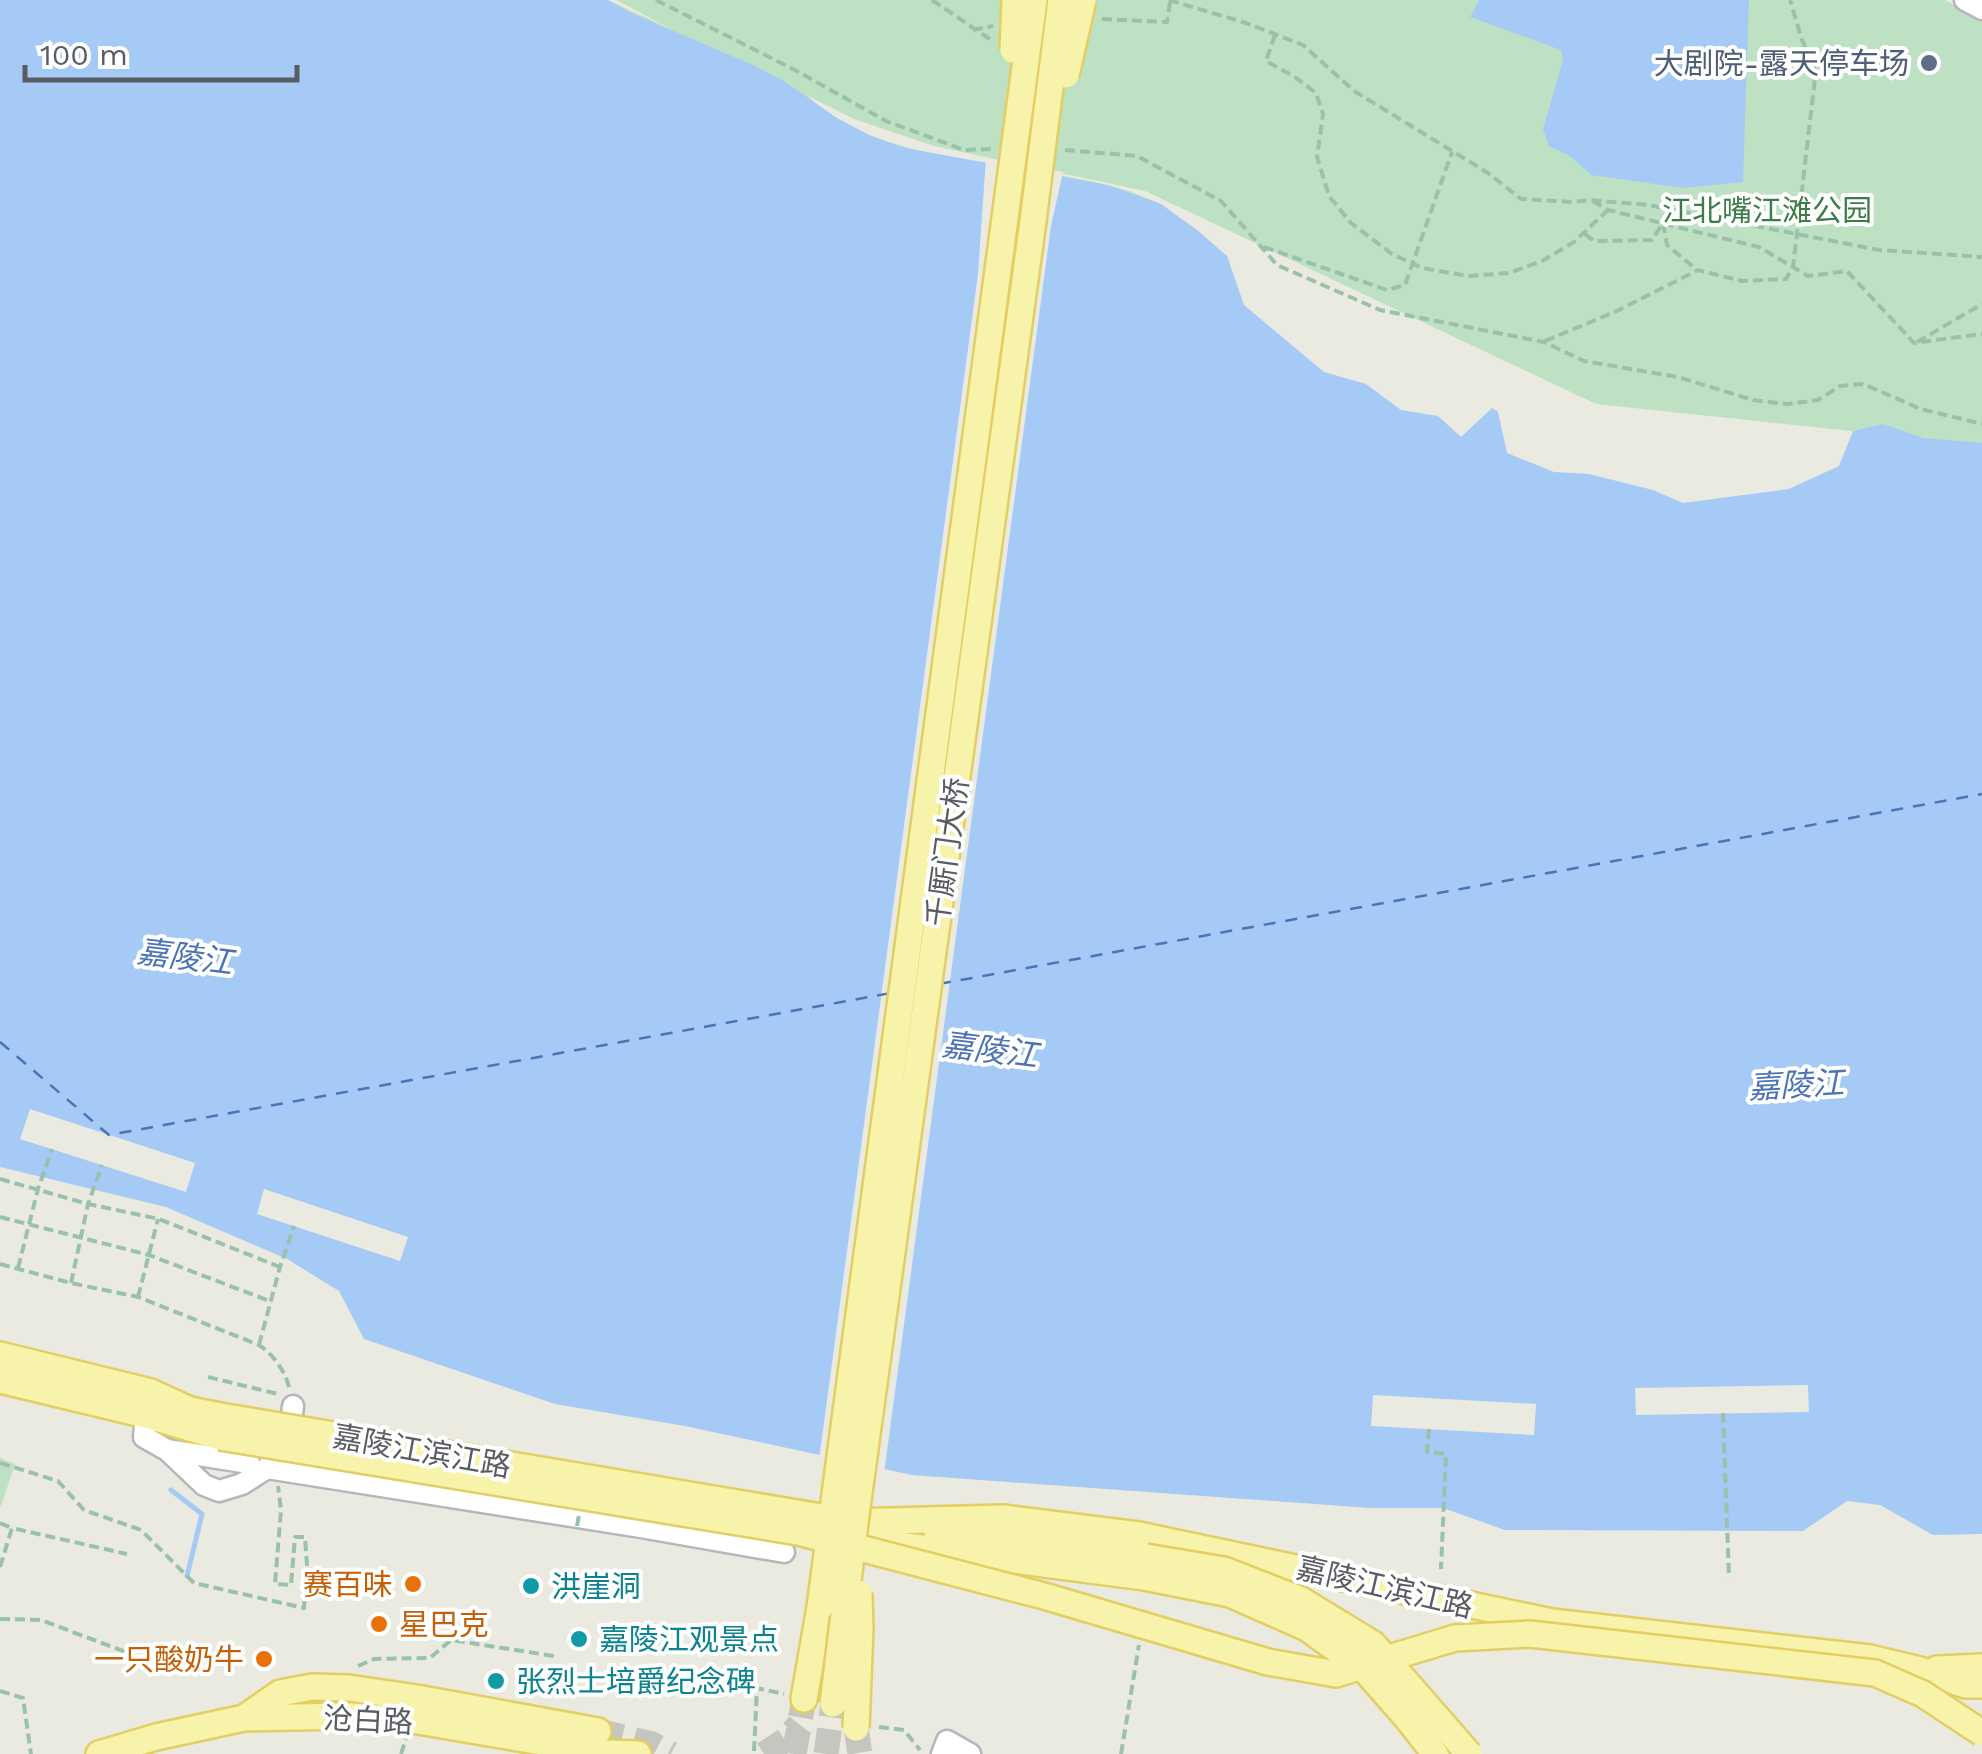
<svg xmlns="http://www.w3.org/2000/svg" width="1982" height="1754" viewBox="0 0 1982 1754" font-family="'Work Sans','Noto Sans SC',sans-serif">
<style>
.green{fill:#bfe1c3}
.water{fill:#a5caf6}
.pier{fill:#ebeae1}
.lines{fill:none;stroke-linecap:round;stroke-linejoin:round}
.stream{stroke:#a5caf6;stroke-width:5}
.ferry{stroke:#4c73b6;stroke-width:2.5;stroke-dasharray:12 10;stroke-linecap:butt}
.major-tunnel{stroke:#c6c6c1;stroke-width:25;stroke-dasharray:25 12;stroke-linecap:butt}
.minor-casing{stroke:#b3b6ba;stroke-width:25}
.major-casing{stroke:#e3ce62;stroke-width:30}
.path{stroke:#9ac1a9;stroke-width:4;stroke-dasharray:10 5;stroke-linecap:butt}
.minor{stroke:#fff;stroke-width:20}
.major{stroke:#f7f3aa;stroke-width:25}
.rail{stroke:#b1b2b2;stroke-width:5;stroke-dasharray:2.5 12;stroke-linecap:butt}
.major-bridge-casing{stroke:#e3ce62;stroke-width:30;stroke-linecap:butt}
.path-bridge{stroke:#9ac1a9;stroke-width:4;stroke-dasharray:10 5;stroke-linecap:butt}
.major-bridge{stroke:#f7f3aa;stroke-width:25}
.service-dot{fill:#5c6f8a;stroke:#fff;stroke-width:4}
.food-dot{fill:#e8710a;stroke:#fff;stroke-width:4}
.culture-dot{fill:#0f9aa8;stroke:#fff;stroke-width:4}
.labels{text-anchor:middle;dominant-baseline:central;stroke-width:8;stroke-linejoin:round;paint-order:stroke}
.service-label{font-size:30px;fill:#4e5e75;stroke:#fff;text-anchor:end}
.park-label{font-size:30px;fill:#3b7d46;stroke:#fff}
.street-label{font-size:30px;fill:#595c60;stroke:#fff}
.food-label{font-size:30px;fill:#c56008;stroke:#fff;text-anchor:end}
.culture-label{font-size:30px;fill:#0d838f;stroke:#fff;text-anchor:start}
.water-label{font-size:32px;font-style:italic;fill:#4c73b6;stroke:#fff}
</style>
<rect width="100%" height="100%" fill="#ebeae1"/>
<path class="green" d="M0 0H608L671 29 616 0H1945L1982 20V445L1596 404 1145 191 934 146 854 119 808 96C872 163 1022 162 1110 186 1128 190 1145 197 1161 204Z
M0 1458 15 1464 1 1506 0 1505Z"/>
<path class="water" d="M0 0H608L629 12 753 65 784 81 837 118 871 136 905 148 1108 185 1161 204 1197 230 1227 256 1244 305 1324 372 1366 384 1401 410 1438 416 1461 437 1492 408 1498 412 1507 453 1554 472 1589 474 1653 490 1683 503 1789 489 1839 466 1853 431 1883 424 1923 438 1982 443V1534L1933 1535 1880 1505 1847 1501 1803 1531 1505 1530 1443 1508H1370L912 1475 685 1426 555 1404 364 1339 339 1291 287 1259 166 1207 0 1167Z
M1479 0H1749L1743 182 1683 188 1591 175 1570 156 1549 146 1543 129 1563 60 1561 50 1470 17Z"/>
<path class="pier" d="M986 158 1063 172 1051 226 884 1474 819 1460 978 274Z
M30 1109 195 1163 186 1192 20 1139Z
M264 1189 408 1237 400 1261 257 1214Z
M1808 1385 1809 1412 1636 1415 1635 1388Z
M1373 1395 1536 1404 1534 1435 1371 1426Z"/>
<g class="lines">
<path class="stream" d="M171 1490 202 1514 187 1576"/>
<path class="ferry" d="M939 984 1982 794
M0 1042 109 1135 891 993"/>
<path class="major-tunnel" d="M856 1728 860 1754
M598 1731 652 1744 671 1754
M764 1754 787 1739 799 1724
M794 1754 804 1699
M826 1754 833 1704"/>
<defs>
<path id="minor" d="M1965 0 1982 9
M146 1415 144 1437 167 1450 204 1485 219 1491 242 1484 267 1468 290 1433 293 1406
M167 1450 249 1463
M267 1468 641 1527 784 1552
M942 1754 947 1741 970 1754"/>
<path id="major" d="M0 1355 151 1392 190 1410 220 1416
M0 1380 146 1415 220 1437
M850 1522 1003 1518 1139 1535 1552 1622 1870 1658 1920 1670 1965 1685H1982
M937 1532 1146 1557
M868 1541 1144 1577
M1937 1669 1982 1667
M804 1699 820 1607
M244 1718 280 1693 312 1687 349 1688 417 1698 598 1731
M99 1754 156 1737 244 1718 351 1716 412 1720 607 1753 638 1754"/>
</defs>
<use href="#minor" class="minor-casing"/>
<use href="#major" class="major-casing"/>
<path class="path" d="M656 0 795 70 886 121 964 150 991 149
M932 0 994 42
M1169 0 1246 23 1303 45 1354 91 1488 173 1521 199 1573 202 1590 200 1648 205 1879 250 1982 257
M1102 19 1167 22 1170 2
M973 30 993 26
M1275 35 1266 61 1295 77 1316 93 1323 114 1317 157 1329 196 1351 223 1392 254 1422 268 1468 276 1509 273 1542 261 1574 242 1608 210
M1065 150 1137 156 1221 201 1277 265 1380 310 1544 342 1584 361 1678 377 1753 400 1787 404 1818 400 1840 386 1863 384 1921 409 1982 424
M1593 201 1608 210 1759 247 1808 276 1847 271 1914 343 1982 334
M1585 234 1594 241 1652 240 1663 223 1667 245 1697 270
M1264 247 1387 290 1405 285 1452 152
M1545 341 1617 311 1698 270 1742 281 1786 279 1793 267 1815 78 1814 65 1802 40 1790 0
M1917 342 1982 304
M0 1179 88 1204 159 1219 280 1267
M0 1217 149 1255 272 1302
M0 1264 71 1283 138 1297 259 1345C273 1354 285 1371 289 1387
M18 1268 38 1189 52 1149
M71 1283 88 1204 102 1165
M138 1297 158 1219
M259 1345 280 1267 294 1226
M208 1377 278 1394
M1723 1413 1729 1578
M1429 1429 1427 1452 1446 1454 1441 1569
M0 1463 58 1481 84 1510 141 1530 194 1583 304 1608 307 1565 305 1537H295L291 1585 275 1584 281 1510 278 1486
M0 1523 12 1528
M0 1567 12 1528 127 1554
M0 1619 41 1620 131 1654
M358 1666 374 1659 430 1658 451 1640 554 1656
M0 1691 23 1698 31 1754
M879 1727 904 1730 920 1750
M754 1751 757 1688 784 1694
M401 1754 406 1739
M1121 1754 1139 1645"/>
<use href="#minor" class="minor"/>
<use href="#major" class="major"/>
<path class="rail" d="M827 1693 1051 0"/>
<defs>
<path id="major-bridge" d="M1013 50 1015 0
M1066 75 1083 0
M220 1416 845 1521
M220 1437 798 1532 1044 1596 1268 1662 1336 1674 1455 1638 1530 1634 1875 1673 1923 1694 1982 1733
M1146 1557 1224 1570 1301 1600 1373 1644 1469 1754
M1144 1577 1230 1594 1307 1628 1364 1669 1407 1718 1435 1754
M820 1607 1034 0
M833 1704 856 1515 1033 221 1061 0
M856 1728 860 1629 859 1593"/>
</defs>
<use href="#major-bridge" class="major-bridge-casing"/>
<path class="path-bridge" d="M577 1526 579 1515"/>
<use href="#major-bridge" class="major-bridge"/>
</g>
<circle class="service-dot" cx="1929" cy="63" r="10"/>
<g class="food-dot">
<circle cx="413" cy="1584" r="10"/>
<circle cx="379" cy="1624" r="10"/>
<circle cx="264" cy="1659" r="10"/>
</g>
<g class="culture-dot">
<circle cx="531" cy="1586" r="10"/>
<circle cx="579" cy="1639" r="10"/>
<circle cx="496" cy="1681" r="10"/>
</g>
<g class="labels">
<g class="service-label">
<text x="1909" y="63">大剧院-露天停车场</text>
</g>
<g class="park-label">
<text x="1767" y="210">江北嘴江滩公园</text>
</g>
<g class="street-label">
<text transform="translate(947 852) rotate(-82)">千厮门大桥</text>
<text transform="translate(422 1451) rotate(10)">嘉陵江滨江路</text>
<text transform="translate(1385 1587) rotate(13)">嘉陵江滨江路</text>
<text transform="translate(368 1720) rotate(3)">沧白路</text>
</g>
<g class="food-label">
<text x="393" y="1584">赛百味</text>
<text x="399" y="1624" text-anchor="start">星巴克</text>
<text x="244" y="1659">一只酸奶牛</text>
</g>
<g class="culture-label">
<text x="551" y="1586">洪崖洞</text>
<text x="599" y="1639">嘉陵江观景点</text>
<text x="516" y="1681">张烈士培爵纪念碑</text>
</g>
<g class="water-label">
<text transform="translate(185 957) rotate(7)">嘉陵江</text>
<text transform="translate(990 1050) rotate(7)">嘉陵江</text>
<text transform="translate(1796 1085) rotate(-3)">嘉陵江</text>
</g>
</g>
<path d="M25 65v15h272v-15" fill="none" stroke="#595c60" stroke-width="5"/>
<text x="40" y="65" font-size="30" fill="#595c60" stroke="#ffffff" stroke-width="8" paint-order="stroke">100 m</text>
</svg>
